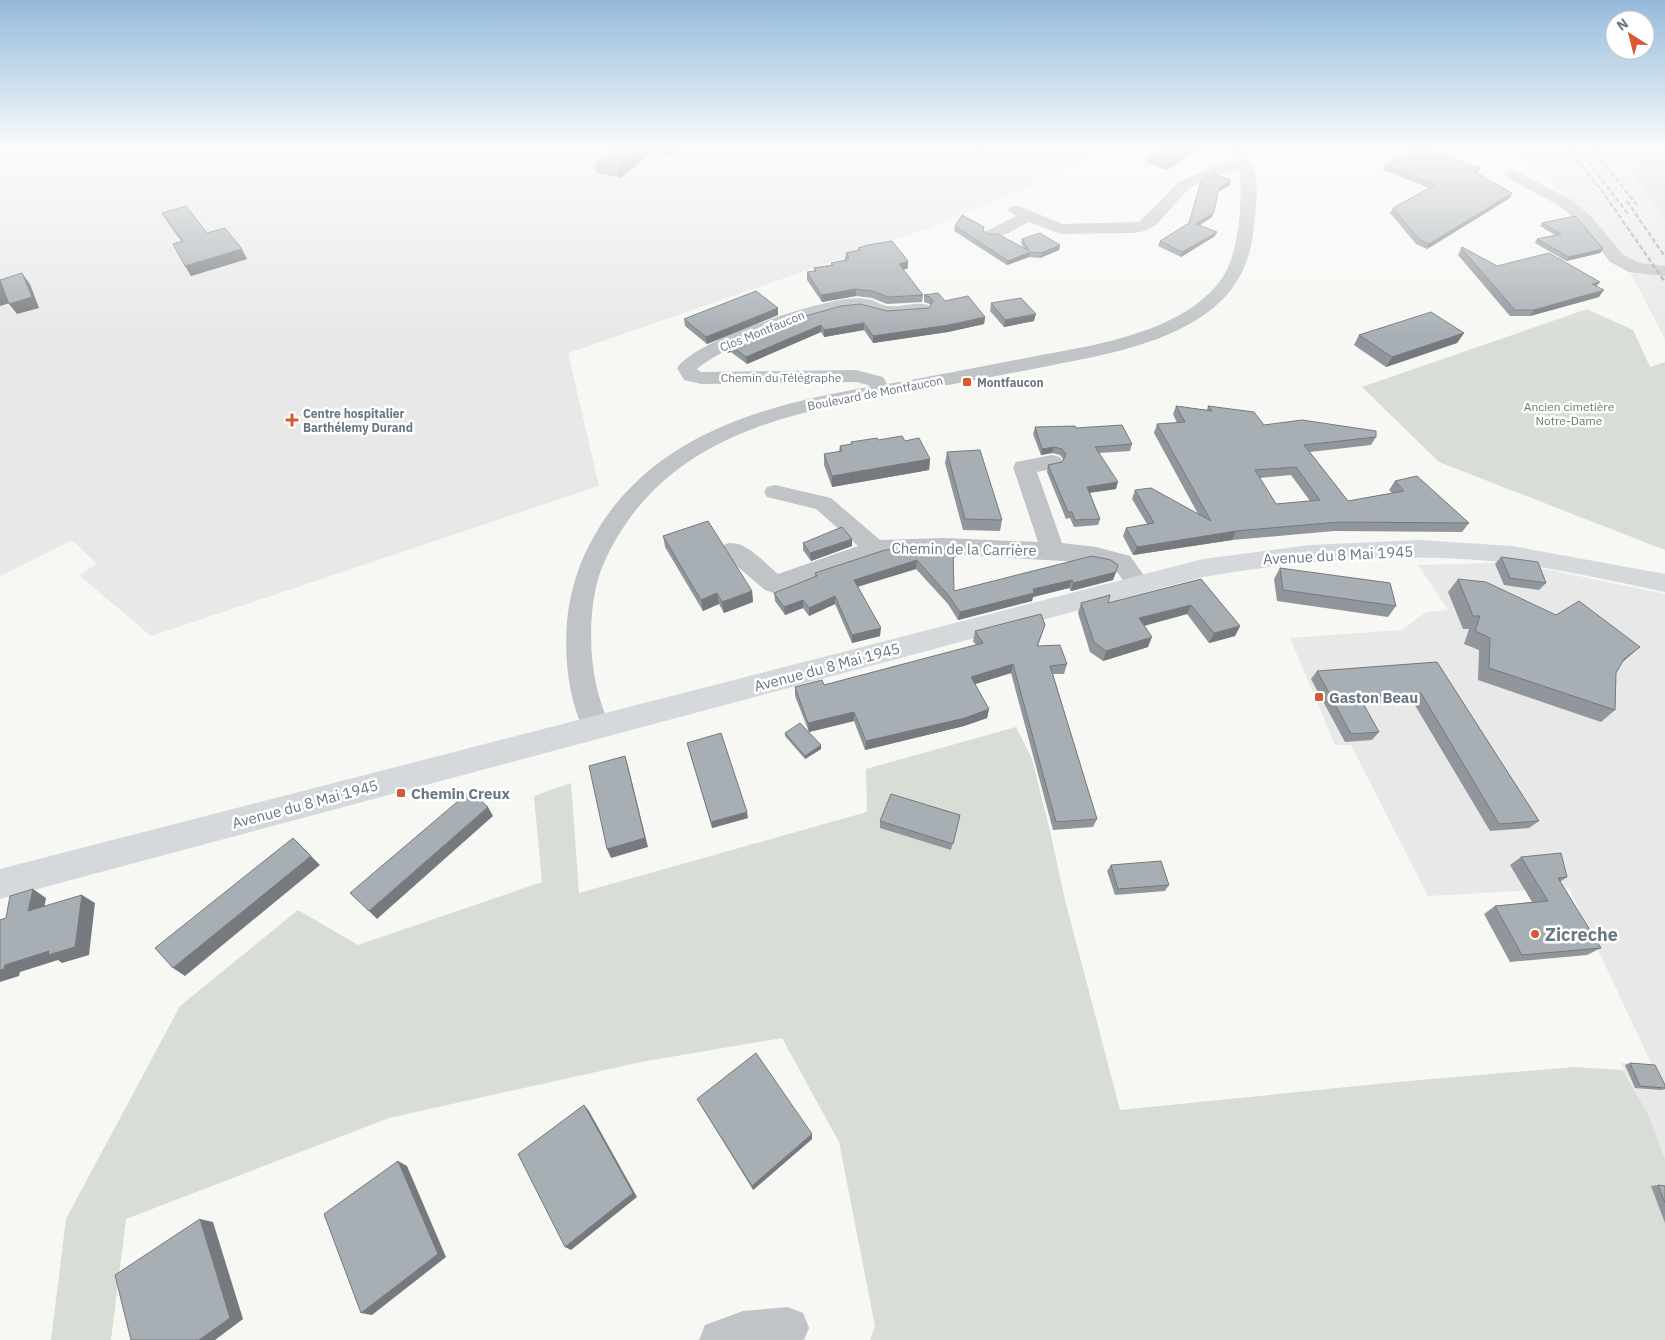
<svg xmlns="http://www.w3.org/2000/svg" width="1665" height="1340" viewBox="0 0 1665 1340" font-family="'IBM Plex Sans',sans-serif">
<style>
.built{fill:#e7e8e7}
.green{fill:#d8ddd5}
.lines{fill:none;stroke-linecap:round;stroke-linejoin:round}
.minor{fill:#c0c4c7;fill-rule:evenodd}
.primary{fill:#d5d9dc;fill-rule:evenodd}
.rail{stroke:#a2a8ac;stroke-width:2.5;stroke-dasharray:5 2.5;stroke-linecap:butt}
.wall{fill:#90969b;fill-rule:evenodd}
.shaded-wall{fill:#767a7e}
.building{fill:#a8afb4;stroke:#767a7e;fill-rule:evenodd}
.poi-dot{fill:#d75933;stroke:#fff;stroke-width:2}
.labels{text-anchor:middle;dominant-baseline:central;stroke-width:5;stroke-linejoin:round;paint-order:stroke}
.far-street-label{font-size:12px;fill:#687783;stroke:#fff}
.far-poi-label{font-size:12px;font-weight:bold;fill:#687783;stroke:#fff;text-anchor:start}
.far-park-label{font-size:12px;fill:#6a7a66;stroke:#fff}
.street-label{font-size:15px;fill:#687783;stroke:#fff}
.poi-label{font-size:15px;font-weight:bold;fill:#687783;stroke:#fff;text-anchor:start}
.near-poi-label{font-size:18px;font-weight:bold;fill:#687783;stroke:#fff;text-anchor:start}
</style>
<rect width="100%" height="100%" fill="#f7f7f4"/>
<path class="built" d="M0 149H1107L1027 187 929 228 568 353 599 486 151 636 79 575 97 564 72 540 0 576Z
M1512 149H1623L1639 166H1625L1665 220V339L1621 254 1605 233 1582 209 1555 188Z
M1494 563 1540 568 1665 594V1159L1649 1116 1620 1063 1652 1065 1569 888 1428 896 1351 745H1335L1290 638 1402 630 1426 612 1448 610 1418 565Z"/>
<path class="green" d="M1623 149H1665V220L1625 165 1639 166Z
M1587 309 1633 330 1650 367 1665 362V550L1439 462 1362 387Z
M1016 727 1032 759 1050 831 1065 900 1120 1110 1397 1082 1574 1067 1623 1070 1649 1116 1665 1159V1340H870L875 1326 839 1142 782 1038 641 1062 389 1118 126 1219 111 1340H51L66 1219 180 1006 298 910 358 945 542 882 534 796 571 783 579 893 867 812 866 769Z"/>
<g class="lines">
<path class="minor" d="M1230 149H1244C1248 156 1253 164 1255 172 1259 191 1255 215 1253 234 1249 268 1232 296 1204 315 1160 345 1104 355 1053 365 1007 374 962 383 916 391 860 401 803 409 750 430 700 449 655 480 625 525 614 541 605 558 599 576 589 608 589 651 596 684 599 699 605 713 610 728L606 736 596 739 586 736C569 701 564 661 567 622 571 582 583 551 606 517 667 431 770 404 869 387L868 385 856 382 701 384 684 380 677 368C697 339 810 304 846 299 855 298 863 298 872 300 877 302 882 305 887 306 901 308 914 301 928 305L931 309 928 313C920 315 891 318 883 316 874 315 866 308 857 309 820 310 725 345 697 369L701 372 856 370 883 377 887 384C934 376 980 367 1026 358 1088 346 1179 335 1220 281 1240 255 1242 202 1240 170L1223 173 1189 188 1157 224 1144 231 1134 233 1061 234 1029 222C1017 228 1000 241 986 237L984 234 986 231 1016 216 1008 210 1010 207 1016 205 1063 224 1139 222 1179 182 1214 166 1236 162Z
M1513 170 1570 199 1592 217 1622 254 1639 263 1665 266V276L1629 272 1610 262 1580 223 1558 205 1508 178 1505 175 1508 172Z
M1052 455 1060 457 1063 462 1060 467 1037 472 1062 543 1096 547 1130 556 1151 585 1148 591C1126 598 1127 582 1115 570 1111 566 1102 565 1096 563L944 554 879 556 867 562 774 593 765 590 725 556 721 550 725 544C744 538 763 562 778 574L858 546 816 509 767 497 764 492 767 487 775 485 831 498 880 540 944 538 1038 542 1013 467 1016 462Z
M788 1307 803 1313 809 1328 804 1340H699L705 1325 743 1311Z"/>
<path class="primary" d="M1419 540 1512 546 1665 574V592C1607 580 1549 566 1490 561 1394 552 1297 561 1203 577L0 899V869L1203 559 1310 545Z"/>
<path class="rail" d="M1568 149 1602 191 1665 282
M1592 149 1637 205
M1584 156 1628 214
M1627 201 1665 257"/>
</g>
<path class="wall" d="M614 149H679L669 157 650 154 620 178 597 173 595 163Z
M978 149H987L982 158 977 156Z
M1200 149 1166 170 1146 163 1147 157Z
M1385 165 1480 168 1478 172 1477 173 1512 193 1510 198 1427 249 1416 244 1390 213 1393 208 1429 188 1383 170Z
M1201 181 1230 185 1218 192 1212 217 1200 225 1215 236 1181 257 1158 246 1160 241 1189 223Z
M162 213 207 233 247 259 191 276 181 241 168 223Z
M1542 223 1603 249 1600 253 1566 261 1535 243 1537 239 1555 235 1540 226Z
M955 226 984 231 986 234 1024 248 1021 244 1022 239 1060 245 1059 250 1040 258 1029 257 1007 265 954 231Z
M1462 247 1497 266 1597 286 1599 297 1530 316H1510L1458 255Z
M858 248 908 268 903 270 923 295 922 302 887 304 872 298 856 296 822 302 807 280V272L814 271V268L831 265V263L845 260 846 253 858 250Z
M924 295 945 301 985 317 984 324 948 332 873 343 864 330 824 337 821 332 747 364 731 352 726 353 725 346 887 311 929 308 930 305V304L924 302Z
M991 303 1034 321 1004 327 990 311Z
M778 308V315L707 344 685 326 684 319Z
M1464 333 1457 343 1386 367 1354 345 1359 335Z
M1176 406 1207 410 1208 406 1264 425 1376 437 1371 445 1310 452 1348 501 1392 493 1389 490 1395 481 1469 523 1462 532 1334 531 1232 540 1133 555 1123 536 1126 528 1147 524 1132 499 1135 490 1198 514 1154 433 1157 424 1177 423 1173 414ZM1291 475 1310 501 1276 504 1260 478Z
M1035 427 1076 428 1132 444 1130 451 1099 453 1116 489 1090 493 1100 519 1098 525 1074 527 1070 518 1066 519 1047 472 1048 465 1062 462 1064 460 1060 455 1052 453 1041 455 1033 434Z
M878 440 905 441 930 459 929 470 832 487 824 465V454L839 452 840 446 851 444V442Z
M947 452 1002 520 1000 531 963 530 945 463Z
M663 536 752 591 753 602 724 613 719 604 703 611 665 547Z
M852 539V546L811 561 803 550V543Z
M957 548 956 557H953L954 591 1116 572 1113 580 1071 591 1069 588 1033 597 1032 601 958 620 948 604 916 569 858 586 880 636 852 643 835 604 809 616 803 608 785 615 775 601 774 593 815 577V573Z
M1501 557 1546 583 1539 590 1504 585 1495 564Z
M1280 568 1396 606 1388 617 1277 601 1274 579Z
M1201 579 1240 626 1235 636 1209 643 1187 614 1144 626 1148 647 1103 661 1090 652 1078 613 1081 603H1108Z
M1458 579 1626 659 1622 662 1616 673 1615 710 1601 722 1478 680 1479 650 1464 644 1469 629H1463L1448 592Z
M1045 625 1038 646 1067 664 1064 674H1053L1097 819 1093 827 1053 830 1011 673 975 684 989 709 987 718 964 726 865 750 854 721 809 732 821 749 805 759 785 736V733L809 732 795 696V687L824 685 976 645 973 641 975 631Z
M1437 662 1539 821 1529 828 1490 831 1413 702 1363 704 1379 732 1372 740 1345 742 1311 679 1317 671Z
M687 743 748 818 712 828Z
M960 815 951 850 880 828V821Z
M1521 857 1567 877 1560 882 1601 948 1587 955 1510 962 1484 914 1495 906 1532 902 1510 865Z
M1111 865 1169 885 1165 891 1115 895 1107 871Z
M1630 1063 1665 1085V1089L1661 1090 1635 1088 1625 1065Z
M697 1099 812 1139 753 1190 700 1104Z
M1658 1185 1665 1186V1223L1651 1186Z"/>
<path class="shaded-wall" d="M642 149H649L650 154 620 178 618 168Z
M668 149H679L669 157Z
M985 149H987L982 158 983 152Z
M1193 149H1200L1166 170 1168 164Z
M1480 168 1478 172 1471 175 1473 171Z
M1231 180 1230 185 1218 192 1219 188Z
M1512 193 1510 198 1427 249 1429 244Z
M1214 212 1212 217 1195 228 1196 224Z
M1217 232 1215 236 1181 257 1182 252Z
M1060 245 1059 250 1040 258 1041 253Z
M242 249 247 259 191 276 185 266Z
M1603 249 1600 253 1566 261 1569 257Z
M1030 252 1029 257 1007 265 1008 261Z
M908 261V268L899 272V264Z
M22 273 30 284 39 308 17 314 9 304Z
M0 279 10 303 0 306Z
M1600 282 1595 288 1592 284Z
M856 289V296L822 302 821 295Z
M1604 290 1599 297 1530 316 1534 310Z
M778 308V315L707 344 706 337Z
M1036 314 1034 321 1004 327 1005 320Z
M985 317 984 324 948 332 873 343V336Z
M864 323V330L824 337V330Z
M821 325V332L747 364 746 357Z
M1464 333 1457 343 1386 367 1392 357Z
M730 345 731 352 726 353 725 346Z
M1054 447 1052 453 1041 455 1042 449Z
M930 459 929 470 832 487V476Z
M1118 482 1116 489 1085 493 1087 487Z
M1236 531 1232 540 1133 555 1137 547Z
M852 539V546L811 561 810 553Z
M957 548 956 557 952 558 953 550Z
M917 560 916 569 854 588V580Z
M1116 572 1113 580 1071 591 1073 583Z
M1072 580 1069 588 1033 597 1032 601 958 620 960 612 1033 589Z
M752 591 753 602 724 613 722 602Z
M717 593 719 604 703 611 701 600Z
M835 596V604L809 616V608Z
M803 600V608L785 615 784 607Z
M1191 605 1187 614 1135 628 1139 618Z
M1240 626 1235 636 1209 643 1214 633Z
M881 628 880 636 852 643V635Z
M1152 637 1148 647 1103 661 1106 651Z
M1640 647 1626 659 1610 671 1624 659Z
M1013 664 1011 673 969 686 971 677Z
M989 709 987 718 964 726 865 750 866 741Z
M854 712V721L809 732 808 723Z
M821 745V749L805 759V756Z
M625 756 628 766 648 847 611 858 607 849Z
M488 807 493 816 377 919 369 911Z
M747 812 748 818 712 828 711 822Z
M293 838 320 865 185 976 173 968Z
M33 889 46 898 42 919 28 911Z
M82 895 95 903 89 955 62 963 58 960 20 972 19 976 0 982V970L5 965Z
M584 1105 589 1111 637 1197 571 1250 565 1247Z
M812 1134V1139L753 1190 752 1186Z
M398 1161 407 1166 446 1257 372 1315 361 1313Z
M200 1219 213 1222 243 1319 215 1340H199Z"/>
<path class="building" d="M614 149H642L618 168 595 163Z
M978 149H985L983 152 977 150Z
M1160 149H1193L1168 164 1147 157Z
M1417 149H1428L1480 168 1473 171 1512 193 1429 244 1419 239 1393 208 1435 185 1385 165Z
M1216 174 1231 180 1219 188 1214 212 1196 224 1217 232 1182 252 1160 241 1189 223 1201 181Z
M186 206 207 233 225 228 242 249 185 266 173 244 183 241 162 213Z
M962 215 984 227 983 230 986 234H998L1029 251 1022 239 1040 233 1060 245 1041 253 1030 252 1008 261 955 226Z
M1575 216 1603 249 1569 257 1537 239 1561 234 1542 223Z
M892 241 908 261 899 264 923 295 888 297 873 291 856 289 821 295 807 272 816 271 814 268 833 265 831 263 847 260 845 258H849L846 253 860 250 858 248 868 245Z
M1462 247 1497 266 1549 253 1600 282 1592 284 1604 290 1534 310H1515L1461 248Z
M22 273 32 297 9 304 0 280Z
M756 291 778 308 706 337 684 319Z
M938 293 945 301 968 296 985 317 949 325 873 336 864 323 824 330 821 325 746 357 730 345 725 346 774 325 841 306 860 304 887 311 929 308 933 301 930 297 924 295Z
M1021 298 1036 314 1005 320 991 303Z
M1431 312 1464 333 1392 357 1359 335Z
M1176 406 1212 411 1208 406 1254 412 1264 425 1302 420 1376 431V437L1304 445 1348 501 1404 491 1395 481 1417 476 1469 523 1339 522 1236 531 1137 547 1126 528 1154 523 1135 490 1151 488 1211 521 1157 424 1185 422ZM1296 467 1320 500 1276 504 1255 470Z
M1122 425 1132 444 1095 447 1118 482 1087 487 1100 519 1075 520 1072 512H1068L1048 465 1062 462 1066 454 1062 449 1054 447 1042 449 1035 427 1075 426 1076 428Z
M902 436 905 441 919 438 930 459 832 476 824 454 842 451 840 446 852 444 851 442 877 438 878 440Z
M980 450 1002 520 965 519 947 452Z
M708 521 752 591 722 602 717 593 701 600 663 536Z
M842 527 852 539 810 553 803 543Z
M957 548 953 550 954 591 1092 556 1111 560 1118 565 1116 572 1073 583 1072 580 1033 589 1034 593 960 612 949 596 917 560 854 580 881 628 852 635 835 596 809 608 803 600 784 607 774 593 817 576 815 573 885 550Z
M1501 557 1538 562 1546 583 1510 578Z
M1280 568 1390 583 1396 606 1283 590Z
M1201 579 1240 626 1214 633 1191 605 1139 618 1152 637 1106 651 1094 642 1081 603 1110 595 1108 603Z
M1458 579 1486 582 1556 615 1579 601 1640 647 1624 659 1616 673 1615 710 1489 668 1490 638 1475 631 1480 616H1473Z
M1041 614 1045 625 1037 646 1060 645 1067 664 1050 666 1097 819 1056 822 1013 664 971 677 989 709 965 718 866 741 854 712 808 723 795 687 822 680 824 685 983 643 975 631Z
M1437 662 1539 821 1499 824 1421 693 1359 696 1379 732 1351 734 1317 671Z
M800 723 821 745 805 756 785 733Z
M721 733 747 812 711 822 687 743Z
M625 756 645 838 607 849 589 766Z
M470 791 488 807 369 911 350 893Z
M891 794 960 815 953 844 880 821Z
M293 838 311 856 173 968 155 948Z
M1561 853 1567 877 1558 878 1601 948 1522 955 1495 906 1548 901 1521 857Z
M1161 861 1169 885 1118 889 1111 865Z
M33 889 28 911 82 895 75 947 48 955 49 951 5 965 4 969 0 970V920L6 918 10 896Z
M756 1053 812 1134 752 1186 697 1099Z
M1630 1063 1655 1065 1665 1085V1088L1640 1086Z
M584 1105 633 1193 565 1247 518 1154Z
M398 1161 438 1254 361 1313 324 1214Z
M1658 1185 1665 1186V1203Z
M200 1219 230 1318 199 1340H131L115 1275Z"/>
<linearGradient id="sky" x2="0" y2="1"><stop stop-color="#95badb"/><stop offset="0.44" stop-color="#fbfbfa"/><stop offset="1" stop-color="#fbfbfa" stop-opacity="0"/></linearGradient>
<rect width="1665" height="336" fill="url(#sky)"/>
<g class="poi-dot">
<rect x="962" y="377" width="10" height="10" rx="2.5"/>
<path d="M289.5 412.5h5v5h5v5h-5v5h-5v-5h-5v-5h5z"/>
<rect x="1314" y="692" width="10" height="10" rx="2.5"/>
<rect x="396" y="788" width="10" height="10" rx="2.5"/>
<circle cx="1535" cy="934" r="5"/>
</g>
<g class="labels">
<g class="far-street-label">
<text transform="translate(762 331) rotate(-22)">Clos Montfaucon</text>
<text x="781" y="377">Chemin du Télégraphe</text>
<text transform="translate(875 393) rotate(-11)">Boulevard de Montfaucon</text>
</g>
<g class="far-poi-label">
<text x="977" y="382">Montfaucon</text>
<text x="303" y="413">Centre hospitalier<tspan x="303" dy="14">Barthélemy Durand</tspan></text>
</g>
<g class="far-park-label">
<text x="1569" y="406">Ancien cimetière<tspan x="1569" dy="14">Notre-Dame</tspan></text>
</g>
<g class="street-label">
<text transform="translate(964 549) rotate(1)">Chemin de la Carrière</text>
<text transform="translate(1338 555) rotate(-3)">Avenue du 8 Mai 1945</text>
<text transform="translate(827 667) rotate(-15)">Avenue du 8 Mai 1945</text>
<text transform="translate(305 804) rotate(-15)">Avenue du 8 Mai 1945</text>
</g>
<g class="poi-label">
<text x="1329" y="697">Gaston Beau</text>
<text x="411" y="793">Chemin Creux</text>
</g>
<g class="near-poi-label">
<text x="1545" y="934">Zicreche</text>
</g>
</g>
<g transform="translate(1630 35) rotate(324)"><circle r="24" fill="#ffffff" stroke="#c3c9cd"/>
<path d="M0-4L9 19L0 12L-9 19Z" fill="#d75933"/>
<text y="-8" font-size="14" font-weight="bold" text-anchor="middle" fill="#687783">N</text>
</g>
</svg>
